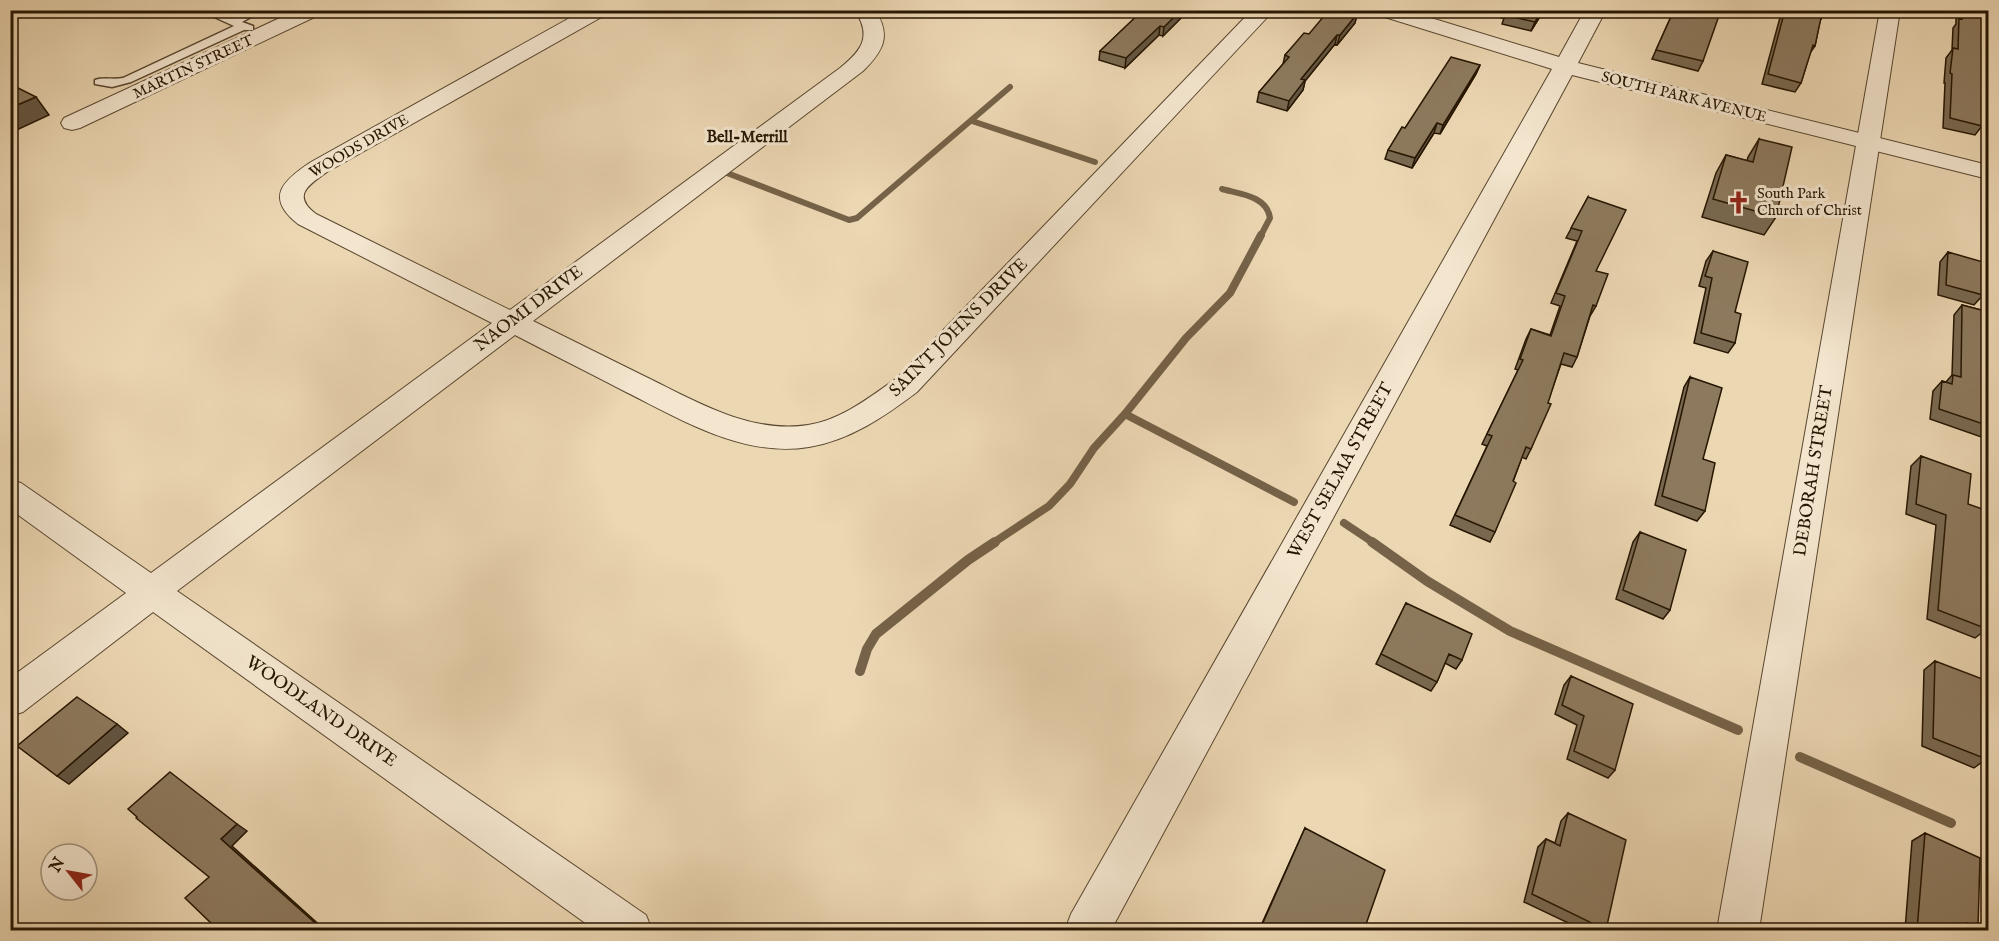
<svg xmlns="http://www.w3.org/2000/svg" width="1999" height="941" viewBox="0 0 1999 941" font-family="'IM FELL English',serif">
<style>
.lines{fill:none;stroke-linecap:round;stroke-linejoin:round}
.stream-far2{stroke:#756248;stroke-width:6}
.stream-far1{stroke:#756248;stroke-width:8}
.stream{stroke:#756248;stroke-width:10}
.service-casing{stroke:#58462e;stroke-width:3}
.minor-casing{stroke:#58462e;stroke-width:2}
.tertiary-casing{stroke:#58462e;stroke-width:2}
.service{fill:#f3e5ce;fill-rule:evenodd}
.minor{fill:#f3e5ce;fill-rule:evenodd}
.tertiary{fill:#f3e5ce;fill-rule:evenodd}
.wall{fill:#796951;stroke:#261602;stroke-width:1.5}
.shaded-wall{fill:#635542;stroke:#261602;stroke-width:1.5}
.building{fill:#8d7a5e;stroke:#261602;stroke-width:1.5}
.labels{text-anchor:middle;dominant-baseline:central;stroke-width:6;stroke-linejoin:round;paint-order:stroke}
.far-street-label{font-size:15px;fill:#261602;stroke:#f3e5ce}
.far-poi-label{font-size:15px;fill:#261602;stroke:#f3e5ce;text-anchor:start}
.far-neighbourhood-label{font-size:16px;font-weight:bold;fill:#261602;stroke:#f3e5ce}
.street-label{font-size:18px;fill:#261602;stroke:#f3e5ce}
</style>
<rect width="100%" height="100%" fill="#ecd7b3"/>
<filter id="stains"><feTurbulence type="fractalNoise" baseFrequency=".00333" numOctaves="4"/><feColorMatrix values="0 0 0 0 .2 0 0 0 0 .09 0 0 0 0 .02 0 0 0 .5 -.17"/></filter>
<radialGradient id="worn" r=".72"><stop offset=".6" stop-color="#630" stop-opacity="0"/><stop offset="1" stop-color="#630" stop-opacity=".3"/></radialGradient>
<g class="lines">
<path class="stream-far2" d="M972 121 1095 162
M727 173 849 220 857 218 1010 87
M1222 189C1240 194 1267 196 1270 218L1260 237"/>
<path class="stream-far1" d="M1125 414 1294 502
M1344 523 1374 543
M993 543 1049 506 1070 484 1094 448 1125 414 1186 338 1230 293 1261 235"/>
<path class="stream" d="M1372 542 1427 581 1510 631 1738 730
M860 671 867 649 876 634 968 560 995 542
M1800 757 1951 823"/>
<defs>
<path id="service" d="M199 10H215L233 18 249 10H263L242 22 253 26V30H244L131 82 112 87 95 84V80C104 77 113 80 123 78L234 26Z"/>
<path id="minor" d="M297 10H324L321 14 80 128 72 130 64 128 61 123 64 118Z
M584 10H610L607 14 327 172C309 185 291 195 316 214L510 310 840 68C862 50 872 37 855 10H875C892 36 883 51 863 71L533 321C570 339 607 358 644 376 696 401 749 434 808 425 841 420 870 397 897 378L1252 10H1274L917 392C884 417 850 440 809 447 743 458 680 419 624 391 588 372 551 354 515 335L177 591 646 915 652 930H595L153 612 23 712 10 716V678L126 593 10 509V480L21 483 151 573 492 323 298 224C265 198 282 181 311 162Z
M1880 10H1900L1759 930H1717Z"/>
<path id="tertiary" d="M1372 10H1405L1559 57 1585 10H1606L1578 63 1988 165V179L1572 75 1111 930H1065L1071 914 1552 69 1375 14Z"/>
</defs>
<use href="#service" class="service-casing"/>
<use href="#minor" class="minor-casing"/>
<use href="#tertiary" class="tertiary-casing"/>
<use href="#service" class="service"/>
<use href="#minor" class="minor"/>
<use href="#tertiary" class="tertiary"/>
</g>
<path class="wall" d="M1143 10 1183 16 1163 36 1159 35 1125 68 1099 60 1100 51Z
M1504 10H1544L1531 31 1502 24 1504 18H1501Z
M1674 10 1703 61 1698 71 1652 59Z
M1782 10H1825L1824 14 1820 21 1815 46 1810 53 1801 83 1795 92 1762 84Z
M1956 10H1989L1987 82 1983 87 1982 126 1975 135 1943 128 1945 83H1944L1946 58 1952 50 1953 28 1956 24Z
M1357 14 1355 23 1337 45 1335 44 1305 81 1303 90 1287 111 1257 102 1259 92 1283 64 1285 55 1309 34Z
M1480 65 1476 74 1440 134 1434 133 1412 168 1385 159 1388 150 1405 128Z
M1759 139 1776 217 1764 235 1702 217 1716 173 1726 155 1747 161 1748 157Z
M1588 197 1596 271V306L1590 316 1577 357 1572 367 1561 364 1531 449 1526 459 1522 457 1495 532 1490 542 1450 525 1487 446 1482 444 1518 370 1515 369 1526 339 1531 329 1550 335 1560 306 1551 303 1577 241 1566 238Z
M1713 251 1735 312V343L1728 353 1694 343 1706 288 1699 286 1706 261Z
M1948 252 1983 295 1974 305 1938 295 1940 262Z
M1962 305 1989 312V438L1987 439 1930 419 1933 391 1942 381 1946 382 1952 375 1954 315Z
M1690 377 1703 459 1705 511 1697 521 1655 505 1684 387Z
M1921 456 1968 504 1985 554 1987 629 1975 638 1927 619 1936 525 1906 514 1911 466Z
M1640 532 1670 610 1663 619 1616 599 1633 542Z
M1406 603 1462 660 1456 669 1445 663 1437 682 1431 691 1376 664Z
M1935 661 1986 759 1974 768 1922 746 1924 670Z
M1571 676 1615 770 1608 778 1567 759 1577 725 1555 714 1564 685Z
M1568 813 1606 930H1583L1524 902 1538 847 1546 839 1555 843 1561 821Z
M1305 828 1364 930H1259Z
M1925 833 1978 928 1973 930H1905L1912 841Z"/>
<path class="shaded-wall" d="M1181 10H1184L1183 16 1163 36 1164 27Z
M1542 10H1544L1531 31 1535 22Z
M1357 14 1355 23 1337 45 1340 35Z
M1160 26 1159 35 1125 68 1126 58Z
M1337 35 1335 44 1305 81 1303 90 1287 111 1289 101 1301 79Z
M1480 65 1476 74 1440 134 1443 125Z
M36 97 49 115 10 133V108Z
M1437 123 1434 133 1412 168 1415 158Z
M117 724 128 733 69 784 57 776Z
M237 824 247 831 232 846 325 930H323L221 839Z"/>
<path class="building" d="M1143 10H1181L1164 27 1160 26 1126 58 1100 51Z
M1329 10H1343L1357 14 1340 35H1337L1301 79 1305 80 1289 101 1259 92 1289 57 1285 55 1304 33 1309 34Z
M1508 10H1542L1535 22 1505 15Z
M1674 10H1721L1703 61 1656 50Z
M1785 10H1825L1824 14 1822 13 1815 46 1813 45 1801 83 1768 74Z
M1962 10H1989V53L1987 82 1983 81 1982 126 1950 118 1952 74 1950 73 1953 48 1958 49 1959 18 1962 19Z
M1451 57 1480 65 1443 125 1437 123 1415 158 1388 150 1402 127 1405 128Z
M10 84 36 97 10 108Z
M1759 139 1792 147 1776 217 1713 199 1726 155 1753 162Z
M1588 197 1626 210 1596 271 1608 274 1596 306 1593 305 1577 357 1564 353 1548 403 1551 404 1531 449 1526 447 1513 481 1516 483 1495 532 1455 515 1492 436 1487 434 1523 360 1520 359 1531 329 1551 336 1565 296 1556 293 1582 231 1571 228Z
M1713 251 1748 262 1735 312 1741 314 1735 343 1701 333 1712 278 1705 276Z
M1948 252 1983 262V295L1946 285Z
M1962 305 1989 312V426L1939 409 1942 381 1952 384 1953 375 1961 377Z
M1690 377 1722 388 1703 459 1715 463 1705 511 1662 496Z
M1921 456 1971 474 1968 504 1988 511 1985 554 1989 556V591L1987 629 1938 610 1946 515 1916 504Z
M1640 532 1686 550 1670 610 1623 590Z
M1406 603 1472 634 1462 660 1449 654 1437 682 1381 654Z
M1935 661 1985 680 1986 759 1933 738Z
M1571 676 1633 704 1615 770 1574 751 1584 716 1562 705Z
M77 697 117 724 57 776 17 746Z
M170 772 237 824 221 839 323 930H211L215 927 185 898 209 877 136 818 137 817 128 809Z
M1568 813 1626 840 1606 930 1532 894 1546 839 1560 846Z
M1305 828 1385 870 1364 930H1321L1318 929V930H1272L1262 925Z
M1925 833 1980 858 1978 928 1967 923V930H1917Z"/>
<defs>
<symbol id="church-bare" viewBox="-9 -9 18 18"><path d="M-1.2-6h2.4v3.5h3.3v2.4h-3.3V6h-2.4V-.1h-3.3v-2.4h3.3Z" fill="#8f2418" stroke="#f3e5ce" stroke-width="2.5" paint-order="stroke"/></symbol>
</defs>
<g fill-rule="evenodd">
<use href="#church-bare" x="1722" y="186" width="33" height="33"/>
</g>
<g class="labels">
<g class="far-street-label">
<text transform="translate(193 67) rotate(-25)">MARTIN STREET</text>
<text transform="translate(1684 97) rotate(14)">SOUTH PARK AVENUE</text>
<text transform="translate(359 146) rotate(-30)">WOODS DRIVE</text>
</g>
<g class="far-poi-label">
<text x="1757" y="193">South Park<tspan x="1757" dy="17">Church of Christ</tspan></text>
</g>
<g class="far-neighbourhood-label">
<text x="747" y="138">Bell-Merrill</text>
</g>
<g class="street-label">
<text transform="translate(529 309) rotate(-37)">NAOMI DRIVE</text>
<text transform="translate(959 328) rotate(-45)">SAINT JOHNS DRIVE</text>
<text transform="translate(1341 471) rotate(-61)">WEST SELMA STREET</text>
<text transform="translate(1814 471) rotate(-81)">DEBORAH STREET</text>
<text transform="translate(321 712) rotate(35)">WOODLAND DRIVE</text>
</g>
</g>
<rect width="1999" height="941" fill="none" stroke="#ecd7b3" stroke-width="36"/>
<rect x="12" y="12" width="1975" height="917" fill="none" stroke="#261602" stroke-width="3"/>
<rect x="18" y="18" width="1963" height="905" fill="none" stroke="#261602" stroke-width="1.5"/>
<g transform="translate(69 872) rotate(301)"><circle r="28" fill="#f3e5ce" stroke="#a1927c" stroke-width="1.5"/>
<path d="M0-4.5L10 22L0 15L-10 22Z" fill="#8f2418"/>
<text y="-9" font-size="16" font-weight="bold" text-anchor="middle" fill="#261602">N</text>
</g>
<rect width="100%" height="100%" filter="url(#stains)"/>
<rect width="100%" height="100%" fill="url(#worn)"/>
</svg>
